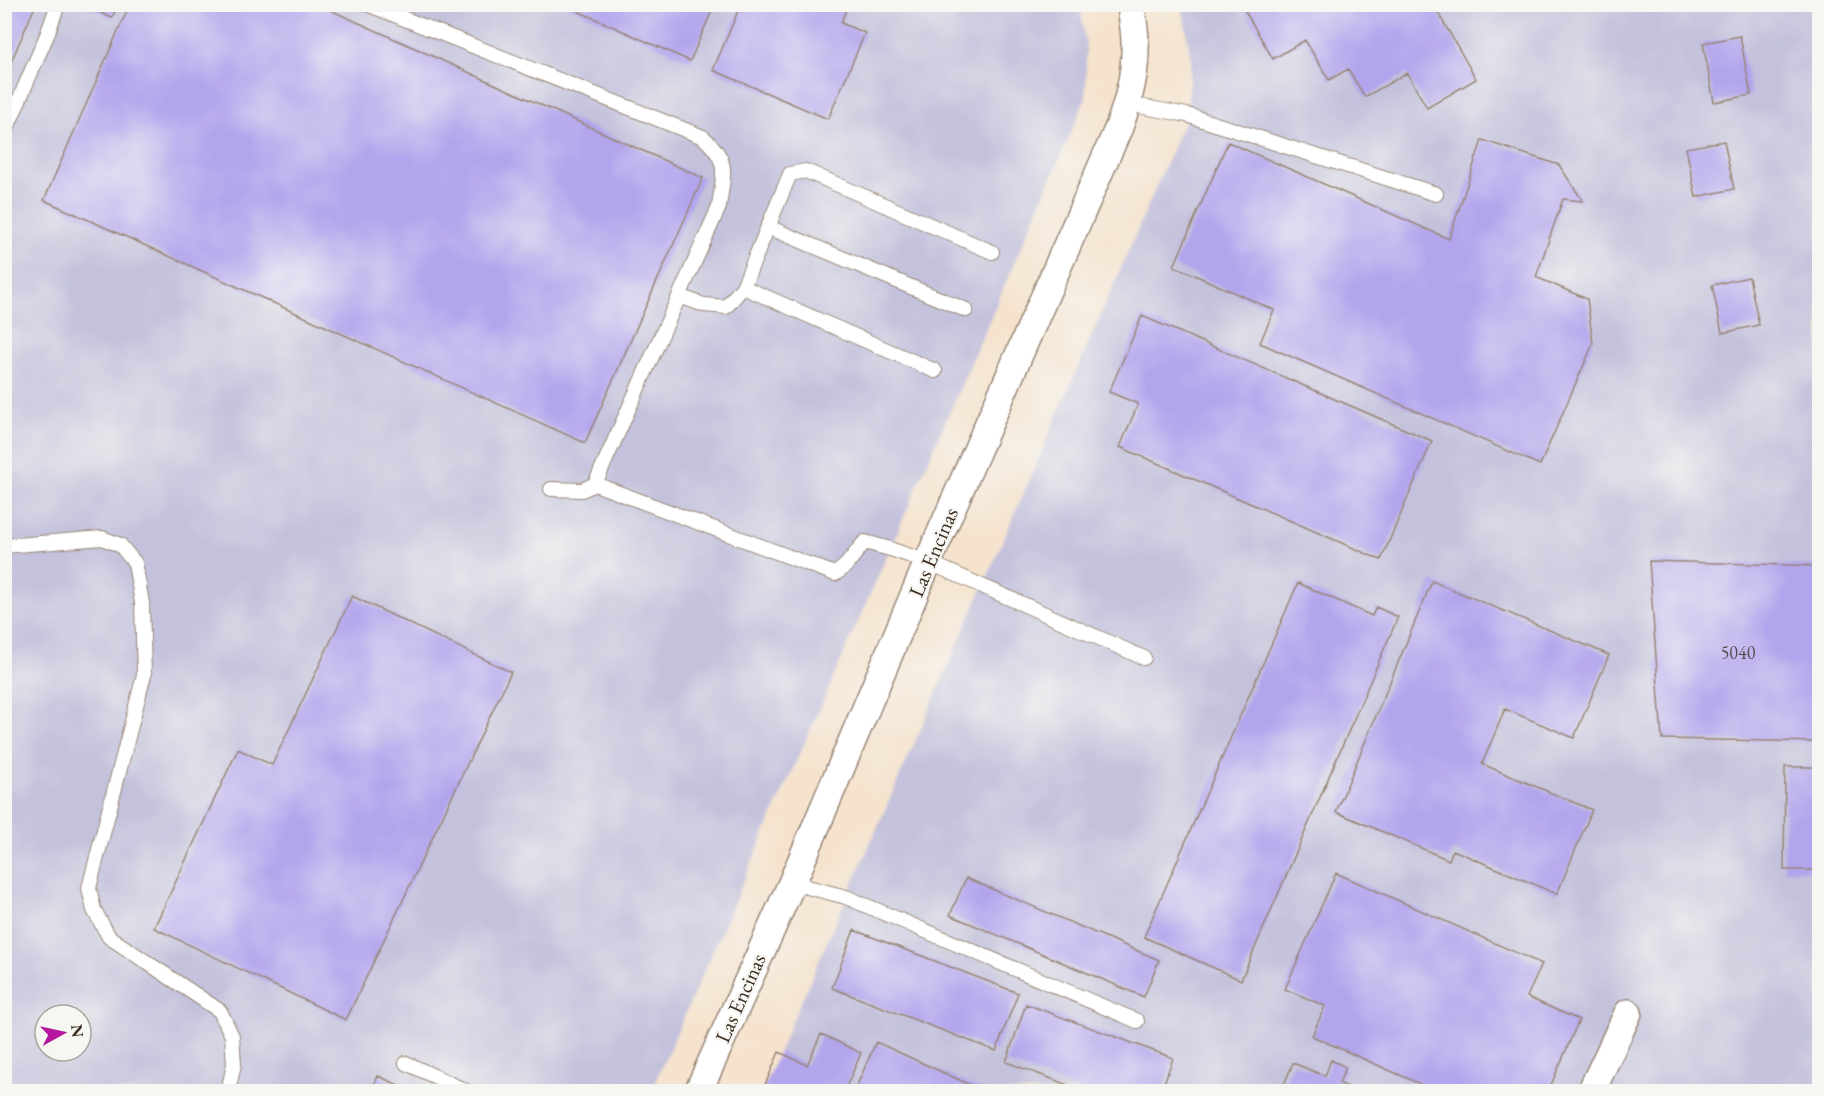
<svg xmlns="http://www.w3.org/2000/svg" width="1824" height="1096" viewBox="0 0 1824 1096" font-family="'EB Garamond',serif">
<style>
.industrial{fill:#c3c1db;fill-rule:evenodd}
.building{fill:#b2a4ed}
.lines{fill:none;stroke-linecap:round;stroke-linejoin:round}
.lane-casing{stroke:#988676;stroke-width:16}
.street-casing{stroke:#988676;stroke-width:30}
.lane{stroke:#fff;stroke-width:14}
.street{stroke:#fff;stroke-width:27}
.labels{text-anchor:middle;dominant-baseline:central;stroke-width:4.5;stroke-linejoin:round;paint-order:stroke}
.number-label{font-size:18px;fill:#594852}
.street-label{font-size:21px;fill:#3b2a1e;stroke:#f6f6f2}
</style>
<rect width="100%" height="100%" fill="#f6f6f2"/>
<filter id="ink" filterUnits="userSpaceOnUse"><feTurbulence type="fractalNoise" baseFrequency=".0167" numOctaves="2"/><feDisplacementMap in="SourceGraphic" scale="12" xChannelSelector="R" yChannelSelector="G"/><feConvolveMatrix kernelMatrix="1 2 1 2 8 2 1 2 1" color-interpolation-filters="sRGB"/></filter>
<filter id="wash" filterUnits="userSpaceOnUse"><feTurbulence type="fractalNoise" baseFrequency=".008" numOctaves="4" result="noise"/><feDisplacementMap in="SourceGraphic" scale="24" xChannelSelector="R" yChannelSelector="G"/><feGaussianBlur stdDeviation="1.35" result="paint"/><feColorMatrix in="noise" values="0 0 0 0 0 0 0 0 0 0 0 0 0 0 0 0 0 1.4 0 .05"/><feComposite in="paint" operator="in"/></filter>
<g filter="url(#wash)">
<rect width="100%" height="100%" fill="#f5e3ce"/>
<path class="industrial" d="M5 5H1080L1086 48V98L890 549 651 1091 5 1092ZM45 1015H81V1051H45Z
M1182 5H1819V1091L761 1092 983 587 1187 115 1191 60Z"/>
<g id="blocks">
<path class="building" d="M4 4H36L4 78Z
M81 4H118L112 18Z
M130 4H317L703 178 585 443 44 200Z
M562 4H715L690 61Z
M741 4H848L841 23 865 33 828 119 713 70Z
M1241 4H1433L1476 79 1427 108 1407 73 1365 97 1348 69 1329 80 1305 40 1273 59Z
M1740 36 1751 95 1714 102 1703 43Z
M1482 140 1559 165 1583 201 1563 199 1536 277 1587 299 1593 344 1540 465 1260 343 1274 310 1174 266 1228 142 1449 239Z
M1724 141 1734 189 1696 197 1686 148Z
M1749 277 1759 325 1722 333 1712 285Z
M1142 316 1432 441 1381 560 1120 447 1138 404 1109 392Z
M1649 561 1820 566V742L1662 739Z
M1432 581 1609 655 1574 738 1505 709 1482 764 1592 810 1557 894 1453 850 1449 860 1336 812Z
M1298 583 1372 616 1376 607 1398 617 1241 980 1144 937Z
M352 596 511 672 346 1020 154 928 238 749 272 765Z
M1785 767H1820V870H1784Z
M1336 873 1542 964 1527 997 1579 1020 1548 1092H1438L1312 1036 1325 1006 1285 989Z
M966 878 1159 960 1144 997 950 915Z
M854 930 1018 993 996 1051 832 988Z
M1026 1004 1173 1058 1161 1092H1087L1006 1062Z
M821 1034 861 1053 844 1092H762L779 1052 807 1065Z
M876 1042 986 1092H854Z
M1331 1060 1346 1067 1339 1083 1359 1092H1281L1293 1063 1325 1076Z
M378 1076 413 1091V1092H371Z"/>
</g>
</g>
<g filter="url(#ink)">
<use href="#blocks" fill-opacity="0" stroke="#988676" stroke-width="1.5"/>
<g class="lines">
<defs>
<path id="lane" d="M367 4 703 137C731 162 723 173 719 207L595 484 582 490 551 489
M1128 104 1187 115 1436 194
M4 135 47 35 58 4
M768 227 966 310
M743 287 935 371
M679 296 704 305 726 307 743 287 790 174 806 171 992 252
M595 484 835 574C850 565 853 554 865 542L890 549 928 562 1144 658
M4 546 102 538 120 545 135 563 142 603 144 675 89 888 94 910 109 937 220 1011 232 1036 234 1064 228 1092
M792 883 846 897 1137 1021
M406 1063 468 1092"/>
<path id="street" d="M698 1092 792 883 928 562 1119 127C1129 100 1136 72 1135 43 1135 30 1132 17 1131 4
M1591 1092 1628 1013"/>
</defs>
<use href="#lane" class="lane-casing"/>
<use href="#street" class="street-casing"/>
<use href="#lane" class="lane"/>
<use href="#street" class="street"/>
</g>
</g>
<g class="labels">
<g class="number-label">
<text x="1738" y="652">5040</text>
</g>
<g class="street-label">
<text transform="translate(933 552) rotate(-67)">Las Encinas</text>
<text transform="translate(740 998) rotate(-66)">Las Encinas</text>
</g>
</g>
<rect width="1824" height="1096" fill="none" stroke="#f6f6f2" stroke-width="24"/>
<g transform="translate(63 1033) rotate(82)"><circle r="28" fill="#f6f6f2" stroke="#aba49d" stroke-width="1.5"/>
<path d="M0-4.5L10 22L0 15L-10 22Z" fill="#b5179e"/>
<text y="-9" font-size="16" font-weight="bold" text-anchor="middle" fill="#3b2a1e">N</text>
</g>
</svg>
